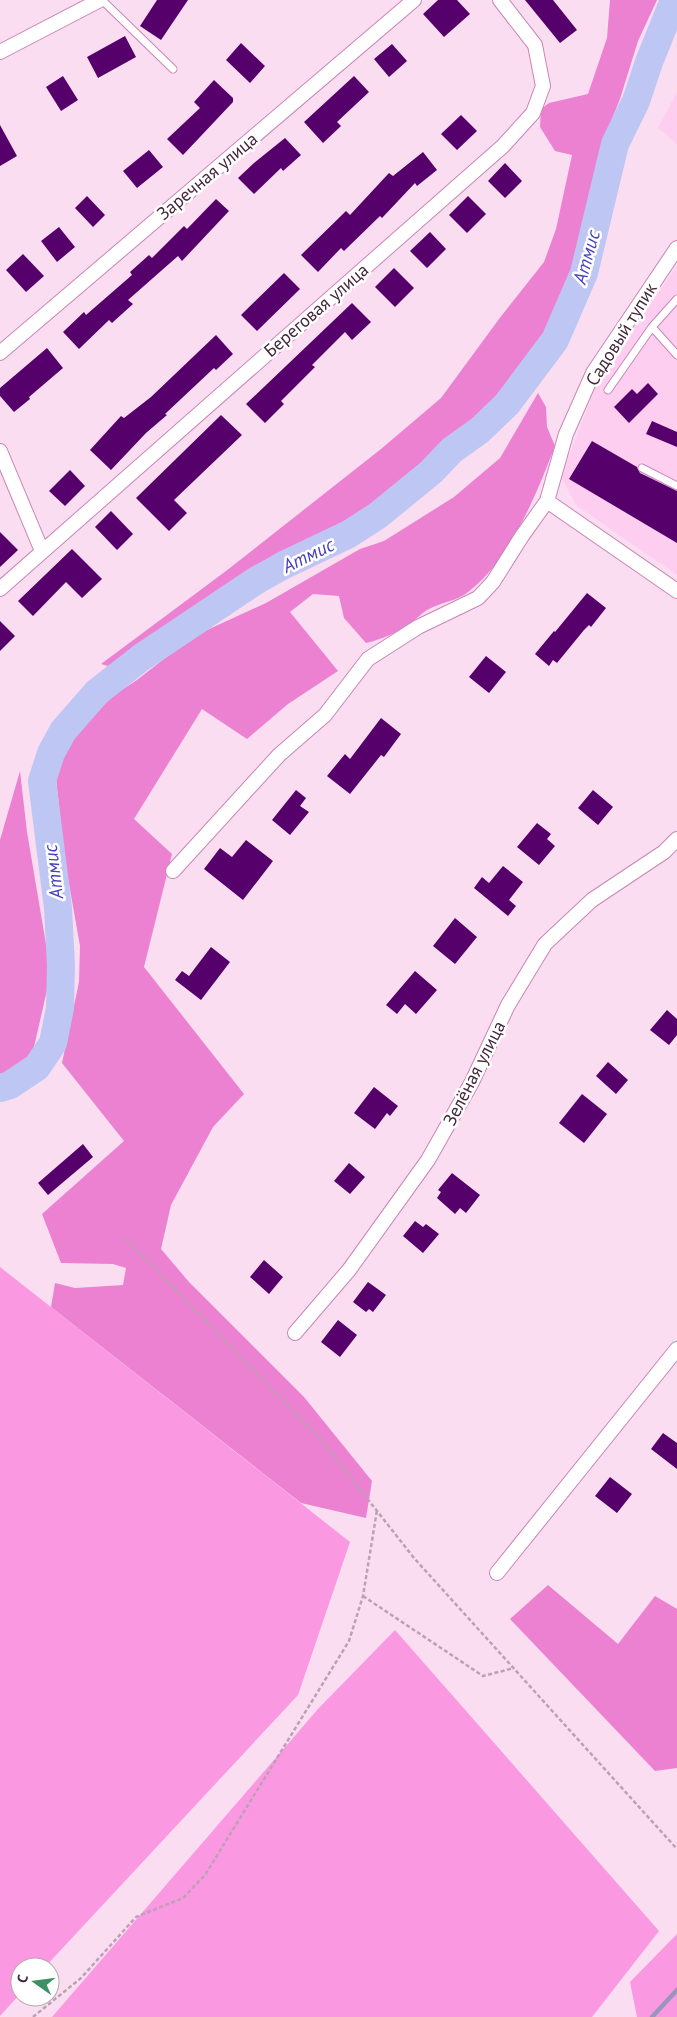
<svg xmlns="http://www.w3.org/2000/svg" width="677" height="2017" viewBox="0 0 677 2017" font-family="'PT Sans',sans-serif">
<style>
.built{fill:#fecef0}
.green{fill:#fa98e1}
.forest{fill:#ec81d1}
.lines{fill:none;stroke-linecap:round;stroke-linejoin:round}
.stream{stroke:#9996bc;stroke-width:4.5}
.river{stroke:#bec6f4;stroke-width:28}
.building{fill:#56006b}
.lane-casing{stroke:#c985b6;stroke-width:9}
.street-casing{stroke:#c985b6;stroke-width:16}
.path{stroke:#bea0b4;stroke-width:2.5;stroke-dasharray:4 2.5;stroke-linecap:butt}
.lane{stroke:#fff;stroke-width:7}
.street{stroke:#fff;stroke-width:14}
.labels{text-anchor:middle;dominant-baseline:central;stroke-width:5;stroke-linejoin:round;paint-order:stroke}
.street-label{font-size:18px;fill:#43273b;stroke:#fff}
.water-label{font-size:19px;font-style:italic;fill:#433ebe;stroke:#fff}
</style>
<rect width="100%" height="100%" fill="#fbddf1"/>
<path class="built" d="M677 92V144L658 128Z
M677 266V575L576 505 561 477 600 375Z"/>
<path class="green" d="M0 1267 350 1542 298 1695 45 1967H20V1994L0 2016Z
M395 1630 659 1931 592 2017H52L318 1709Z
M677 1934V2017H637L630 1982Z"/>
<path class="forest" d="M610 0H657L638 41 620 99 602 144 583 222 580 251 545 340 518 376 484 409 462 437 439 457 404 481 364 517 336 531 302 555 261 568 211 597 115 668 101 664 226 571 381 449 441 398 499 319 544 262 556 229 572 155 555 151 540 127 541 109 549 103 588 94 607 38Z
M538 393 546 407 547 427 555 446C536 495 509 564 464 595 454 601 440 603 429 609 422 612 417 619 411 623 396 633 383 639 366 643L344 618 339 596 313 594 290 612 338 671 288 704 247 739 202 709 134 819 172 854 144 967 244 1094 213 1127 171 1205 161 1249 189 1282 304 1397 372 1481 366 1518 301 1503 51 1307 55 1283 75 1288 123 1285 126 1268 113 1264 61 1263 42 1214 124 1141 62 1063 79 982 80 946 65 861 55 769 60 754 71 737 114 695 137 680 169 655 207 630 266 603 360 549 384 541 454 497 500 458Z
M20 771 27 832 47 950V990L34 1047 20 1071 10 1077 0 1080V840Z
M548 1585 618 1644 655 1596 677 1609V1768L655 1771 510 1619Z"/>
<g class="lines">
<path class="stream" d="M652 2017 677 1990"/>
<path class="river" d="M0 1088 10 1085 37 1067 53 1043 60 1008 61 966 58 908 42 781 51 753 63 731 97 692 142 657 257 580 284 565 349 534 377 516 431 472 452 450 480 430 507 404 555 340 584 273 615 144 636 101 649 62 674 0"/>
</g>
<path class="building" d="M157 0H188L161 40 140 26Z
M438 0H457L470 14 444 37 423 14Z
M525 0H553L577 30 560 43Z
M125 36 136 57 98 78 87 57Z
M241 43 265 66 250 83 226 60Z
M392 44 407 61 389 77 374 59Z
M63 76 78 100 61 111 46 87Z
M354 76 369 92 337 122 341 126 323 143 304 122Z
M214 80 233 98V102L183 155 167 139 200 108 194 102Z
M461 115 477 131 457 150 441 134Z
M0 125 17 156 0 166Z
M285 138 301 155 283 171 281 168 254 194 238 178 254 163Z
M149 150 163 167 137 188 123 171Z
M423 152 437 170 417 186 415 183 382 218 380 216 344 251 341 248 318 272 301 255 346 211 350 215 389 173 393 176Z
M505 163 522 181 505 198 488 181Z
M87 196 105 215 93 227 75 208Z
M468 196 486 214 467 233 449 215Z
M216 199 229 211 182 261 178 256 128 300 133 304 112 323 109 320 79 349 63 332 84 312 86 315 132 275 130 272 149 255 152 258 184 226 187 229Z
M59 227 75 247 57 262 41 241Z
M430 232 446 249 427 268 410 251Z
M23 254 44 276 26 292 6 270Z
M394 268 414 288 395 307 375 287Z
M284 273 300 289 257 331 241 315Z
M352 303 371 322 352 340 345 332 312 365 315 367 281 401 284 404 265 423 246 404Z
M216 335 233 354 216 370 214 368 165 414 167 415 146 433 111 470 90 450 121 416 124 418 151 397Z
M47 348 63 368 29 397 30 399 14 412 0 396V388Z
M648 383 658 394 629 423 614 407 632 389 637 394Z
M221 415 242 435 174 500 187 513 169 531 136 498Z
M652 421 677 432V447L646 434Z
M592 441 637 467 640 473 677 491V543L569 479Z
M70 470 85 486 65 506 49 491Z
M111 511 133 534 117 550 95 527Z
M0 532 18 550 0 567Z
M72 549 102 579 82 598 66 582 33 616 18 601Z
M587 593 606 608 591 627 589 625 584 630 557 663 553 660 549 666 535 654 554 631 555 632Z
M0 621 15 636 0 651Z
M486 656 506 672 489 693 469 677Z
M381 718 401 734 384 757 381 755 350 794 327 776 345 754 350 759Z
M296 790 306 798 300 806 309 812 290 835 272 820Z
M593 790 613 807 598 825 578 808Z
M537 823 551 834 547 839 555 846 539 865 517 847Z
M246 840 273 861 243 900 204 869 220 848 232 857Z
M503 866 523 882 509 900 516 906 508 916 474 888 482 877 489 883Z
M455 918 477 937 455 964 433 946Z
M211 947 230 962 201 1000 175 980 182 971 189 976Z
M415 971 437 990 416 1014 405 1004 397 1014 386 1005Z
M667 1010 677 1019V1035L669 1045 650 1030Z
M608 1062 628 1080 616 1094 596 1076Z
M374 1087 398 1106 390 1116 387 1113 375 1129 354 1113Z
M582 1094 607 1114 584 1143 559 1123Z
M83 1144 93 1157 48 1195 38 1183Z
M349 1163 365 1177 350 1194 334 1181Z
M452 1173 480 1195 466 1213 460 1208 455 1214 437 1198 441 1192 438 1190Z
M415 1221 423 1227 426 1224 439 1234 423 1253 403 1236Z
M264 1260 283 1277 269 1294 250 1277Z
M368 1282 386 1295 373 1312 369 1309 366 1312 353 1302Z
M338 1320 357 1335 340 1357 321 1342Z
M663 1433 677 1443V1469L651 1449Z
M610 1477 632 1494 617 1513 595 1496Z"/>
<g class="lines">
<defs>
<path id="lane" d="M102 0 173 69
M652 327 677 355
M608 390 652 327 677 299
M642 468 677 486"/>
<path id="street" d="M0 52 100 0
M677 248 593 373 566 434 547 501 677 591
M0 353 414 0
M0 451 42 551
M0 589 503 146 533 113 543 86 535 45 500 0
M173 871 279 755 325 715 368 659 418 627 478 598 493 582 522 536 547 501
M295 1333 349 1270 428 1160 472 1082 508 1005 545 944 592 900 664 852 677 839
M497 1573 677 1349"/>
</defs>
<use href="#lane" class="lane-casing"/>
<use href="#street" class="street-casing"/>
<path class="path" d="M124 1237 322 1441 414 1558 677 1849
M363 1596 483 1676 514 1668
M33 2017 81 1978 136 1917 183 1898 205 1875 349 1641 363 1596 377 1510"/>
<use href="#lane" class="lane"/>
<use href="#street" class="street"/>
</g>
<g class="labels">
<g class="street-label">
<text transform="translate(207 176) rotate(-40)">Заречная улица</text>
<text transform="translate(316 310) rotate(-41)">Береговая улица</text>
<text transform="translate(621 334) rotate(-58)">Садовый тупик</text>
<text transform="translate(474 1073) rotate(-63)">Зелёная улица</text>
</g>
<g class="water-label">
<text transform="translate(586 257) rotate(-74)">Атмис</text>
<text transform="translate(308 555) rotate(-26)">Атмис</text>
<text transform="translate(53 872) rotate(-97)">Атмис</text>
</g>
</g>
<g transform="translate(35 1982) rotate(284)"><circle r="24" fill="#ffffff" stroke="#b4a9b1"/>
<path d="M0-4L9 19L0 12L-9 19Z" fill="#3c9063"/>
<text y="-8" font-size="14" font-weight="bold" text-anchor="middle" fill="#43273b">С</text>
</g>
</svg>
